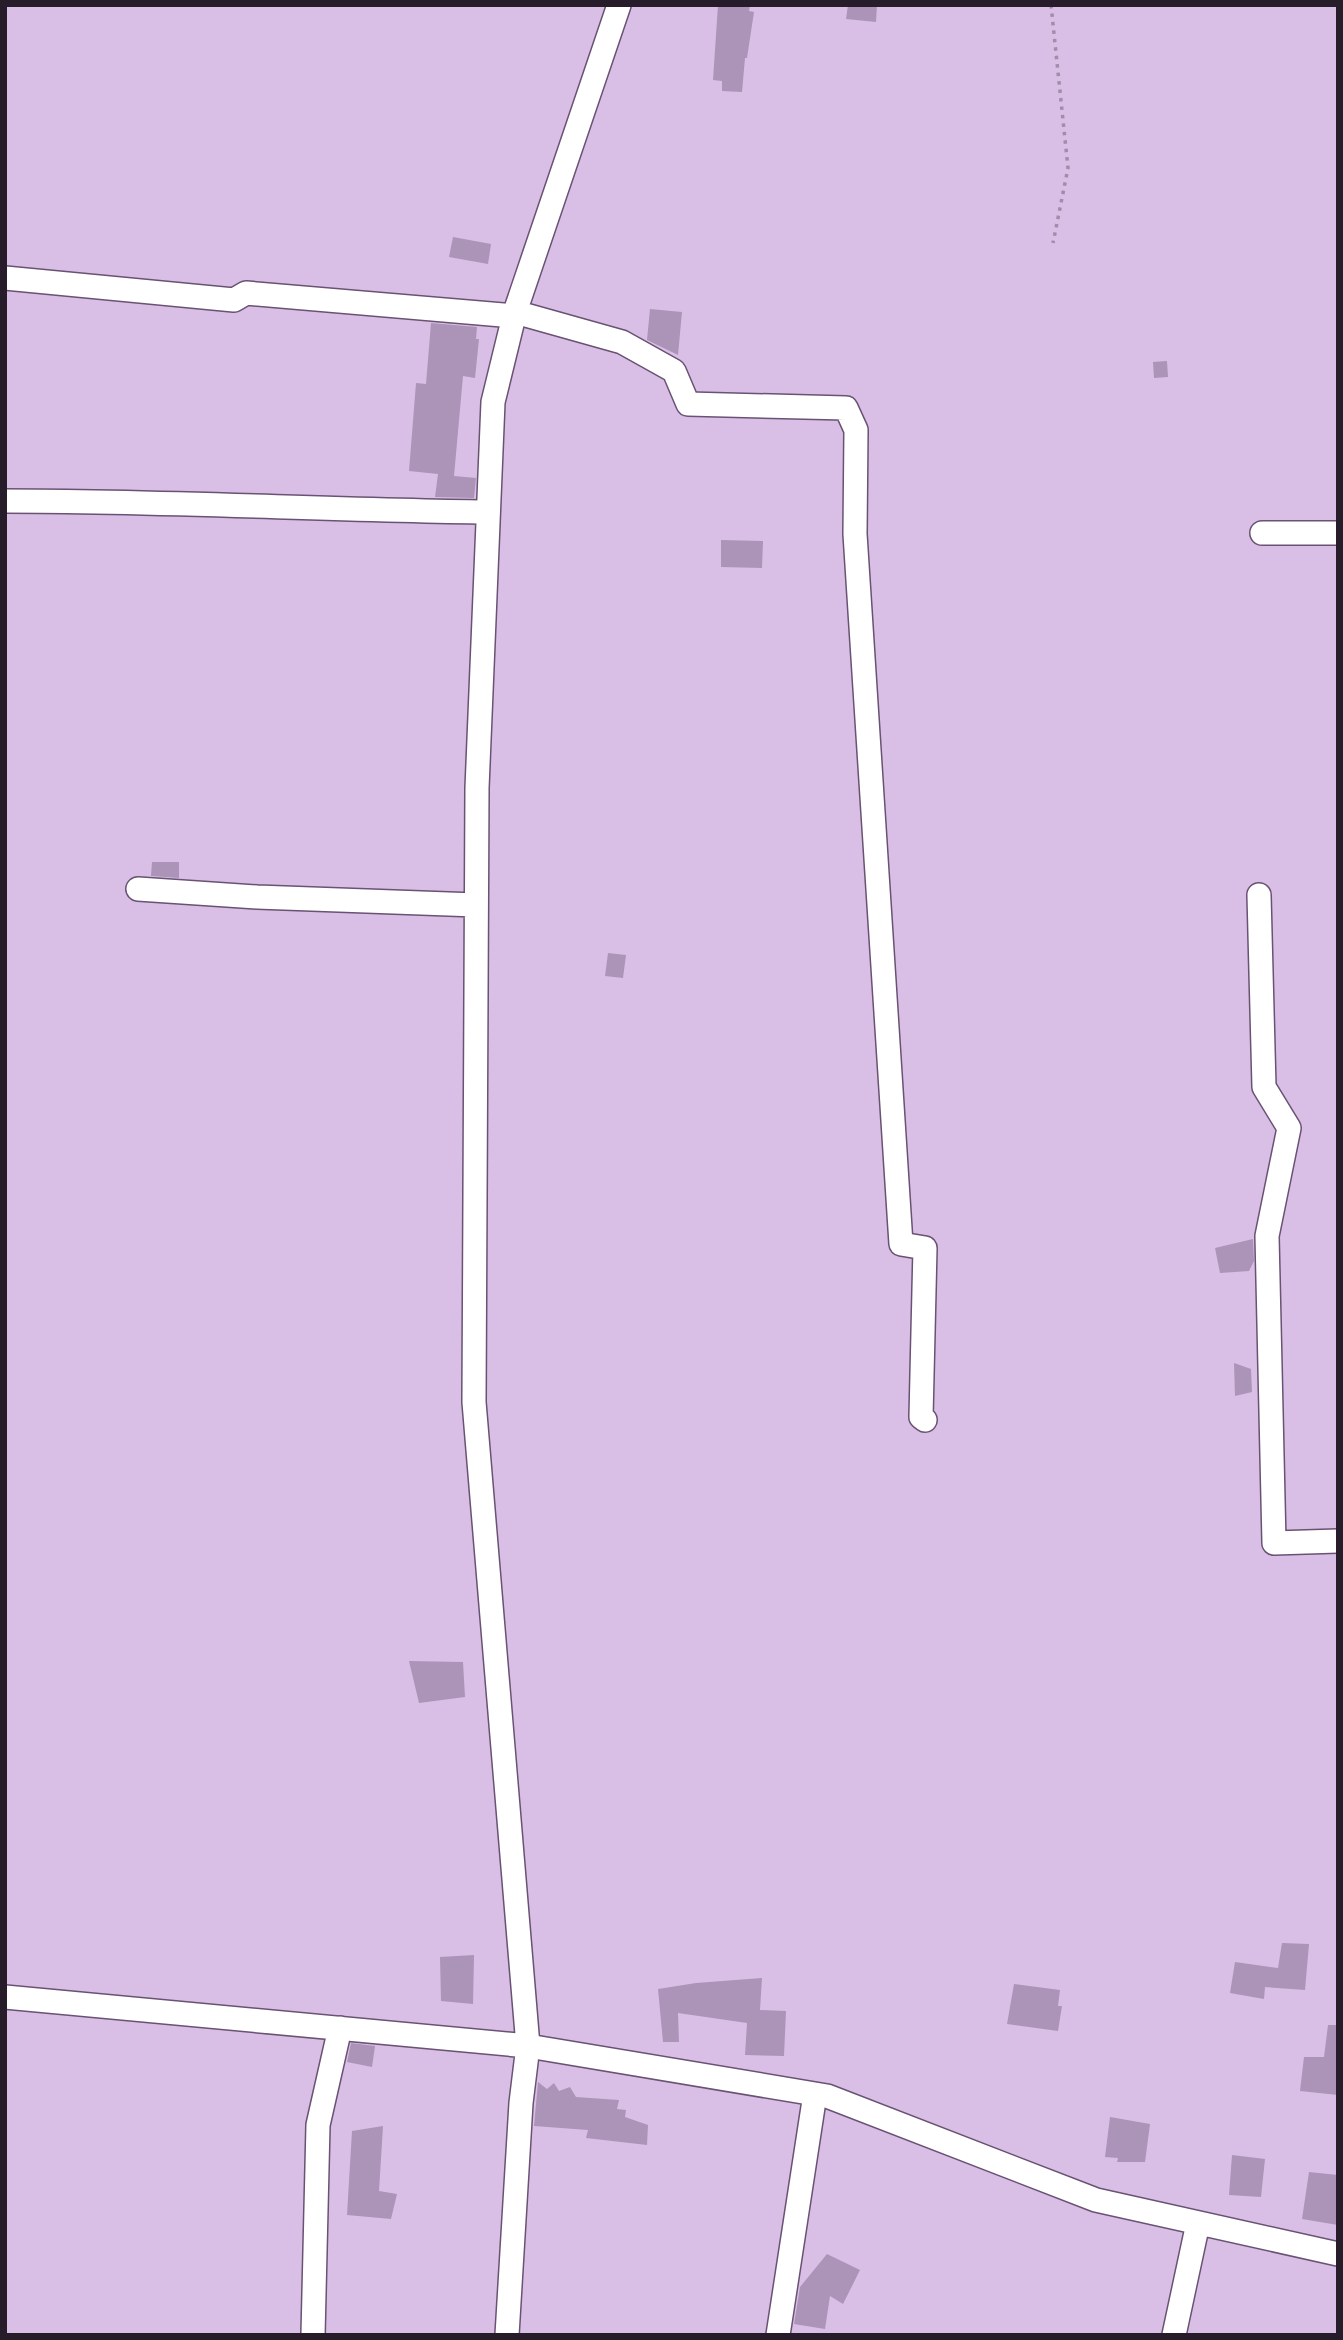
<svg xmlns="http://www.w3.org/2000/svg" width="1343" height="2340" viewBox="0 0 1343 2340" font-family="Ubuntu,sans-serif">
<style>
.building{fill:#ac93b8}
.lines{fill:none;stroke-linecap:round;stroke-linejoin:round}
.minor-casing{stroke:#695273;stroke-width:26}
.path{stroke:#a18caa;stroke-width:3.5;stroke-dasharray:3.5 5;stroke-linecap:butt}
.minor{stroke:#fff;stroke-width:23}
</style>
<rect width="100%" height="100%" fill="#d9bfe5"/>
<path class="building" d="M718 5H750L749 11 754 12 747 58H745L742 92 722 91V81L713 80Z
M848 5H877L876 22 846 19Z
M453 237 491 244 488 264 449 257Z
M650 309 682 312 678 355 647 340Z
M431 323 477 327 476 339H479L475 378 463 376 454 476 476 478 474 498 435 497 438 474 409 471 416 383 426 384Z
M1167 361 1168 377 1154 378 1153 362Z
M721 540 763 541 762 568 721 567Z
M152 862H179V878L151 876Z
M608 953 626 955 623 978 605 976Z
M1253 1239 1254 1261 1249 1271 1220 1273 1215 1248Z
M1234 1363 1251 1369 1252 1392 1235 1396Z
M409 1661 463 1662 465 1697 419 1703Z
M1282 1943 1309 1944 1305 1990 1265 1987 1264 1999 1230 1993 1235 1962 1278 1968Z
M474 1955 473 2004 441 2001 440 1957Z
M762 1978 760 2010 786 2011 784 2056 745 2055 747 2023 678 2013 679 2042H663L658 1989 696 1983Z
M1014 1984 1060 1990 1058 2006H1062L1058 2031 1007 2024Z
M1328 2025H1338V2095L1300 2091 1304 2057H1324Z
M351 2043 375 2046 372 2067 347 2062Z
M538 2082 547 2089 554 2083 559 2091 570 2087 576 2097 619 2100 617 2109 626 2110 625 2117 648 2125 647 2145 586 2138 588 2130 534 2126Z
M1110 2117 1150 2124 1145 2162H1117L1118 2158 1105 2157Z
M383 2126 379 2191 397 2194 391 2219 347 2215 352 2131Z
M1232 2155 1265 2159 1261 2197 1229 2195Z
M1309 2172 1338 2175V2225L1302 2219Z
M827 2254 860 2270 843 2304 830 2296 825 2329 794 2324 800 2287Z"/>
<g class="lines">
<defs>
<path id="minor" d="M5 278 234 300 246 293 514 316
M515 312 622 342 674 371 688 404 846 408 856 430 855 534 901 1244 925 1248 921 1417 925 1420
M5 501C166 501 327 510 488 512
M1262 533H1338
M138 889 257 897 476 905
M1259 895 1264 1087 1289 1128 1267 1236 1274 1543 1338 1541
M5 1997 528 2046 827 2096 1096 2200 1338 2254
M313 2335 318 2125 340 2028
M507 2335 521 2103 528 2046 474 1402 477 788 493 402 515 312 619 5
M778 2335 815 2094
M1174 2335 1198 2223"/>
</defs>
<use href="#minor" class="minor-casing"/>
<path class="path" d="M1051 5 1068 168 1053 243"/>
<use href="#minor" class="minor"/>
</g>
<rect width="1343" height="2340" fill="none" stroke="#261c2a" stroke-width="14"/>
</svg>
